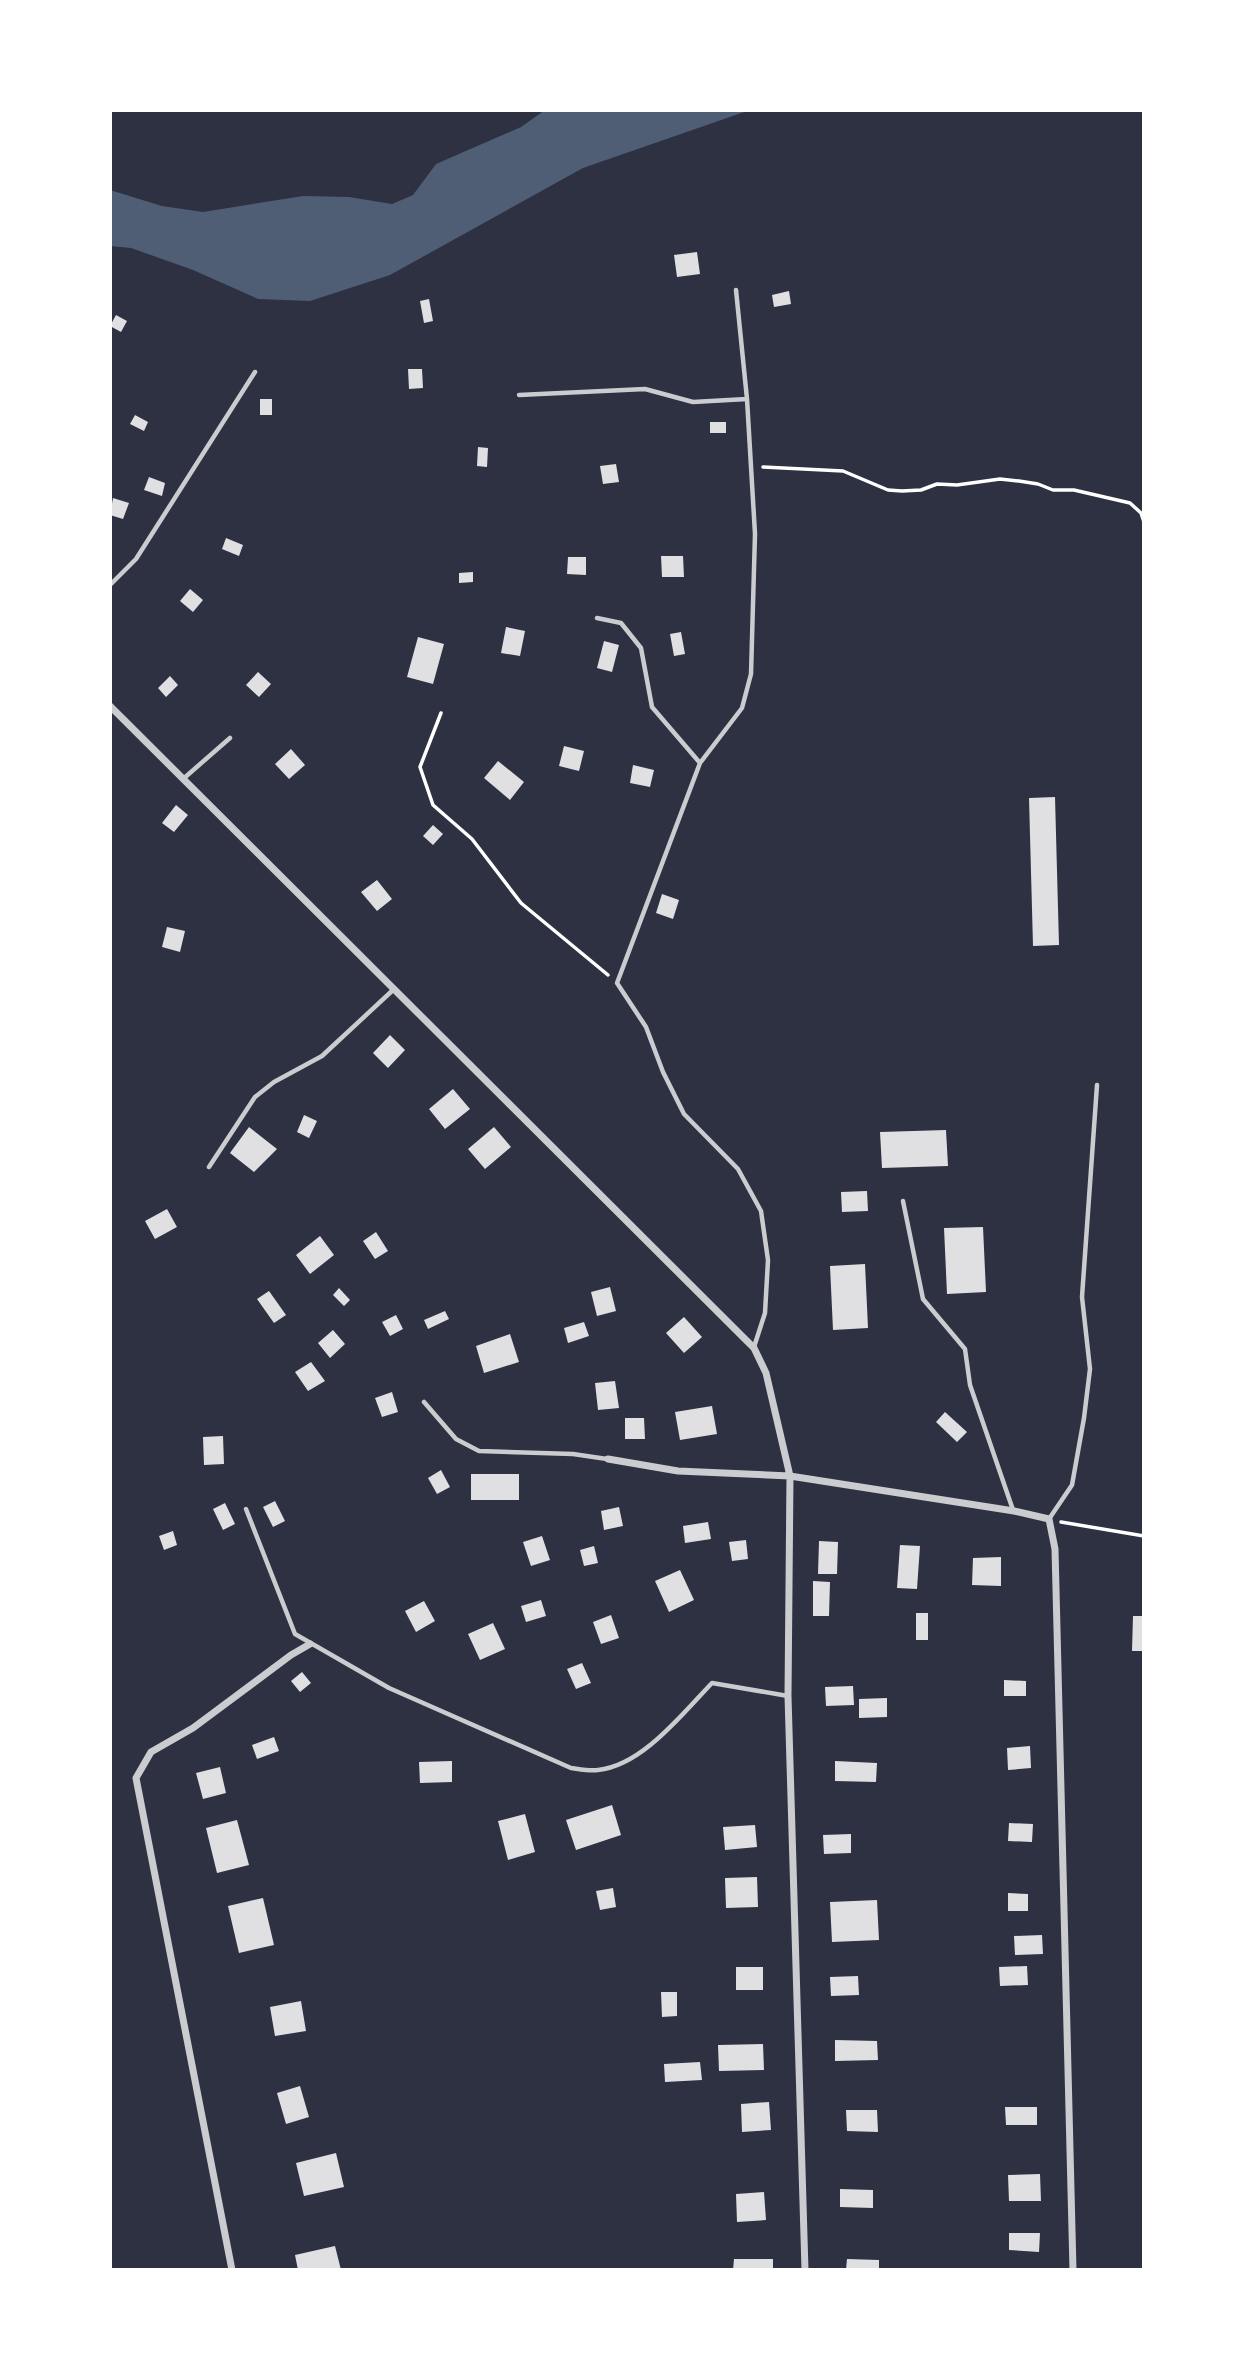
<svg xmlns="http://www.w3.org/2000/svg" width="1254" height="2380" viewBox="0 0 1254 2380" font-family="Manrope,sans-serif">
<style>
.water{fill:#4f5d75}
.building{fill:#e0e0e3}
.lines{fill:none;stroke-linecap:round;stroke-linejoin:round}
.path{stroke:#fff;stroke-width:3.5}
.service{stroke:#caccd0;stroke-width:4.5}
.minor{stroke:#caccd0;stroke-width:7}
</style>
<rect width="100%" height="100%" fill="#2d3142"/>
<path class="water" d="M545 110H750L583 168 390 275 310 301 258 299 193 270 131 248 110 246V190L162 206 203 212 303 196 349 197 392 204 413 195 436 164 521 127Z"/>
<path class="building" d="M697 252 700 274 677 277 674 255Z
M789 291 791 304 774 307 772 295Z
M429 299 433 321 424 323 420 301Z
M116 315 127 321 121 332 110 326Z
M408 369H422L423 388 409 389Z
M260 399H272V415H260Z
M135 415 148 422 144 431 130 424Z
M710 422H726V433H710Z
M478 447 488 448 487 467 477 466Z
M616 464 619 482 603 484 600 466Z
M149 477 165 483 162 496 144 490Z
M113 498 129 503 123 519 110 515Z
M226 538 243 545 239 556 222 549Z
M661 556H683L684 577H662Z
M568 557H586V575L567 574Z
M473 572V582L459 583V573Z
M190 589 203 600 193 612 180 601Z
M506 627 525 631 520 656 501 653Z
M681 632 685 654 674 656 670 634Z
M418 637 444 644 433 684 407 677Z
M604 641 619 645 612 672 597 668Z
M258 672 271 684 259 697 246 685Z
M170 676 178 685 166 697 158 688Z
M564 746 584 751 579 771 559 766Z
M291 749 305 765 289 779 275 764Z
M498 761 524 782 510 800 484 778Z
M633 765 654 770 650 787 630 783Z
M1055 797 1059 945 1033 946 1029 798Z
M176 805 188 815 174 832 162 823Z
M433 825 443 834 433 845 423 836Z
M377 880 392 899 377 911 361 892Z
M662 894 679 900 673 919 656 913Z
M167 927 185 931 180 952 162 947Z
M390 1035 405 1050 388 1068 373 1053Z
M453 1089 470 1109 445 1129 429 1109Z
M304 1115 317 1121 309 1138 297 1132Z
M249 1127 277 1149 254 1172 230 1153Z
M494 1127 511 1147 485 1169 468 1149Z
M946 1130 948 1166 882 1168 880 1132Z
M867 1191 868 1211 842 1212 841 1192Z
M167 1209 177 1227 155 1239 145 1221Z
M983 1227 986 1292 947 1294 944 1228Z
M376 1232 388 1251 375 1259 363 1241Z
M320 1236 334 1255 310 1274 296 1255Z
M865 1264 868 1328 833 1330 830 1266Z
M610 1287 616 1311 597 1316 591 1292Z
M339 1288 350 1300 344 1306 333 1295Z
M269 1291 286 1315 274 1323 257 1299Z
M445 1311 449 1319 428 1329 424 1320Z
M396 1315 403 1329 390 1336 382 1322Z
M684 1317 702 1337 684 1353 666 1333Z
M584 1322 589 1336 568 1343 564 1328Z
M333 1330 345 1344 330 1358 318 1343Z
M510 1334 519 1362 484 1373 476 1346Z
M311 1362 325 1381 308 1391 295 1372Z
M615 1381 619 1408 598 1410 595 1383Z
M392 1392 398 1412 382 1417 375 1398Z
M712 1406 717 1434 680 1440 675 1412Z
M945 1412 967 1432 957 1442 936 1422Z
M625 1418H644L645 1439H625Z
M223 1436 224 1464 204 1465 203 1437Z
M441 1470 450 1487 437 1494 428 1478Z
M471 1474H519V1500H471Z
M275 1501 285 1521 273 1527 263 1507Z
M225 1503 235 1524 223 1530 213 1509Z
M619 1507 623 1526 604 1530 601 1511Z
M708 1522 711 1539 685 1543 683 1526Z
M173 1531 177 1545 164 1550 159 1536Z
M542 1536 550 1560 531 1566 523 1542Z
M746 1540 748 1559 732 1561 729 1542Z
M819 1541 838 1542 837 1574H818Z
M900 1545 920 1546 917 1589 897 1588Z
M594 1546 598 1563 584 1566 580 1550Z
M1001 1557V1586L972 1585 973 1558Z
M680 1570 694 1600 669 1612 655 1581Z
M813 1581 830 1582 829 1616H813Z
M541 1600 546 1616 526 1622 521 1606Z
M424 1601 435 1621 416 1632 405 1611Z
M916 1613H928V1640H916Z
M611 1615 619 1638 601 1644 593 1622Z
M1133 1616H1144V1651H1132Z
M493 1623 505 1649 480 1660 468 1634Z
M582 1663 591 1683 576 1689 567 1669Z
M302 1672 311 1683 300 1692 291 1681Z
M1004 1680 1026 1681V1696H1004Z
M853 1686 854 1705 826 1706 825 1687Z
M887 1698V1717L859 1718V1699Z
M274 1737 279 1751 257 1759 252 1745Z
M1030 1746 1031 1768 1008 1770 1007 1748Z
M452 1761V1782L420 1783 419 1762Z
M835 1761 877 1763 876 1782 835 1781Z
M220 1767 226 1793 203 1799 196 1773Z
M612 1805 621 1835 576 1850 566 1820Z
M525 1814 535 1852 508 1860 498 1821Z
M237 1820 249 1865 217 1873 206 1828Z
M1009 1823 1033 1824 1032 1842 1008 1841Z
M755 1825 757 1847 725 1850 723 1827Z
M851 1834V1853L824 1854 823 1835Z
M757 1877 758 1907 726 1908 725 1878Z
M613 1888 616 1907 600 1910 596 1891Z
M1008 1893 1028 1894V1911H1008Z
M263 1898 274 1945 239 1953 228 1906Z
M877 1900 879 1940 832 1942 830 1902Z
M1042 1935 1043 1954 1015 1955 1014 1936Z
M1027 1966 1028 1985 1000 1986 999 1967Z
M736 1967H763V1990H736Z
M858 1976 859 1995 831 1996 830 1977Z
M661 1992H677V2016L662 2017Z
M301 2001 306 2031 275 2036 270 2007Z
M835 2040 877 2041 878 2060 835 2061Z
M763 2044 764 2070 719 2071 718 2045Z
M700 2062 702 2080 665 2082 664 2064Z
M300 2086 309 2117 286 2124 277 2093Z
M769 2102 771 2130 742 2132 741 2104Z
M1005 2107H1037V2125H1006Z
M846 2110H877L878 2132 847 2131Z
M336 2153 344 2187 304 2196 296 2163Z
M1040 2174 1041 2201H1009L1008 2175Z
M840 2189 873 2190V2208L840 2207Z
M764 2192 766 2220 737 2222 736 2194Z
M1009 2233H1040L1039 2252 1009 2250Z
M335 2246 341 2270H298L295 2255Z
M734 2259H773V2270H733Z
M847 2259 879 2260V2270H846Z"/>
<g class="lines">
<path class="path" d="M763 467 843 471 888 490 902 491 921 490 937 484 957 485 1000 479 1019 481 1038 484 1053 490H1074L1130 503 1141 513 1144 522
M441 713 420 767 433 805 472 839 521 903 608 975
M1061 1522 1144 1536"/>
<path class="service" d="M736 290 747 399
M519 395 645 389 693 402 747 399 755 534 751 674 742 708 700 763
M110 585 136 559 255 372
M597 618 621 623 641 648 652 707 700 763 617 983 646 1027 663 1072 684 1114 738 1169 761 1211 768 1260 765 1313 754 1347
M183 779 230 738
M209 1167 255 1097 274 1082 322 1056 393 990
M903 1201 923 1299 965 1349 970 1385 1013 1510
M424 1402 456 1439 479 1451 573 1454 607 1459
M246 1509 295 1634 389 1688 571 1768C579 1769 589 1771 598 1770 642 1766 683 1713 712 1683L788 1696
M1049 1519 1072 1485 1084 1418 1090 1369 1082 1297 1097 1085"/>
<path class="minor" d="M110 706 754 1348 766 1373 790 1476 788 1696 805 2270
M608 1459 678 1471 790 1476 1014 1511 1049 1519 1055 1549 1073 2270
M232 2270C201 2106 167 1942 136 1778L151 1752 193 1728 291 1655 310 1644"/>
</g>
<rect width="1254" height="2380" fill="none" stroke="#ffffff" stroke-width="224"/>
</svg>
